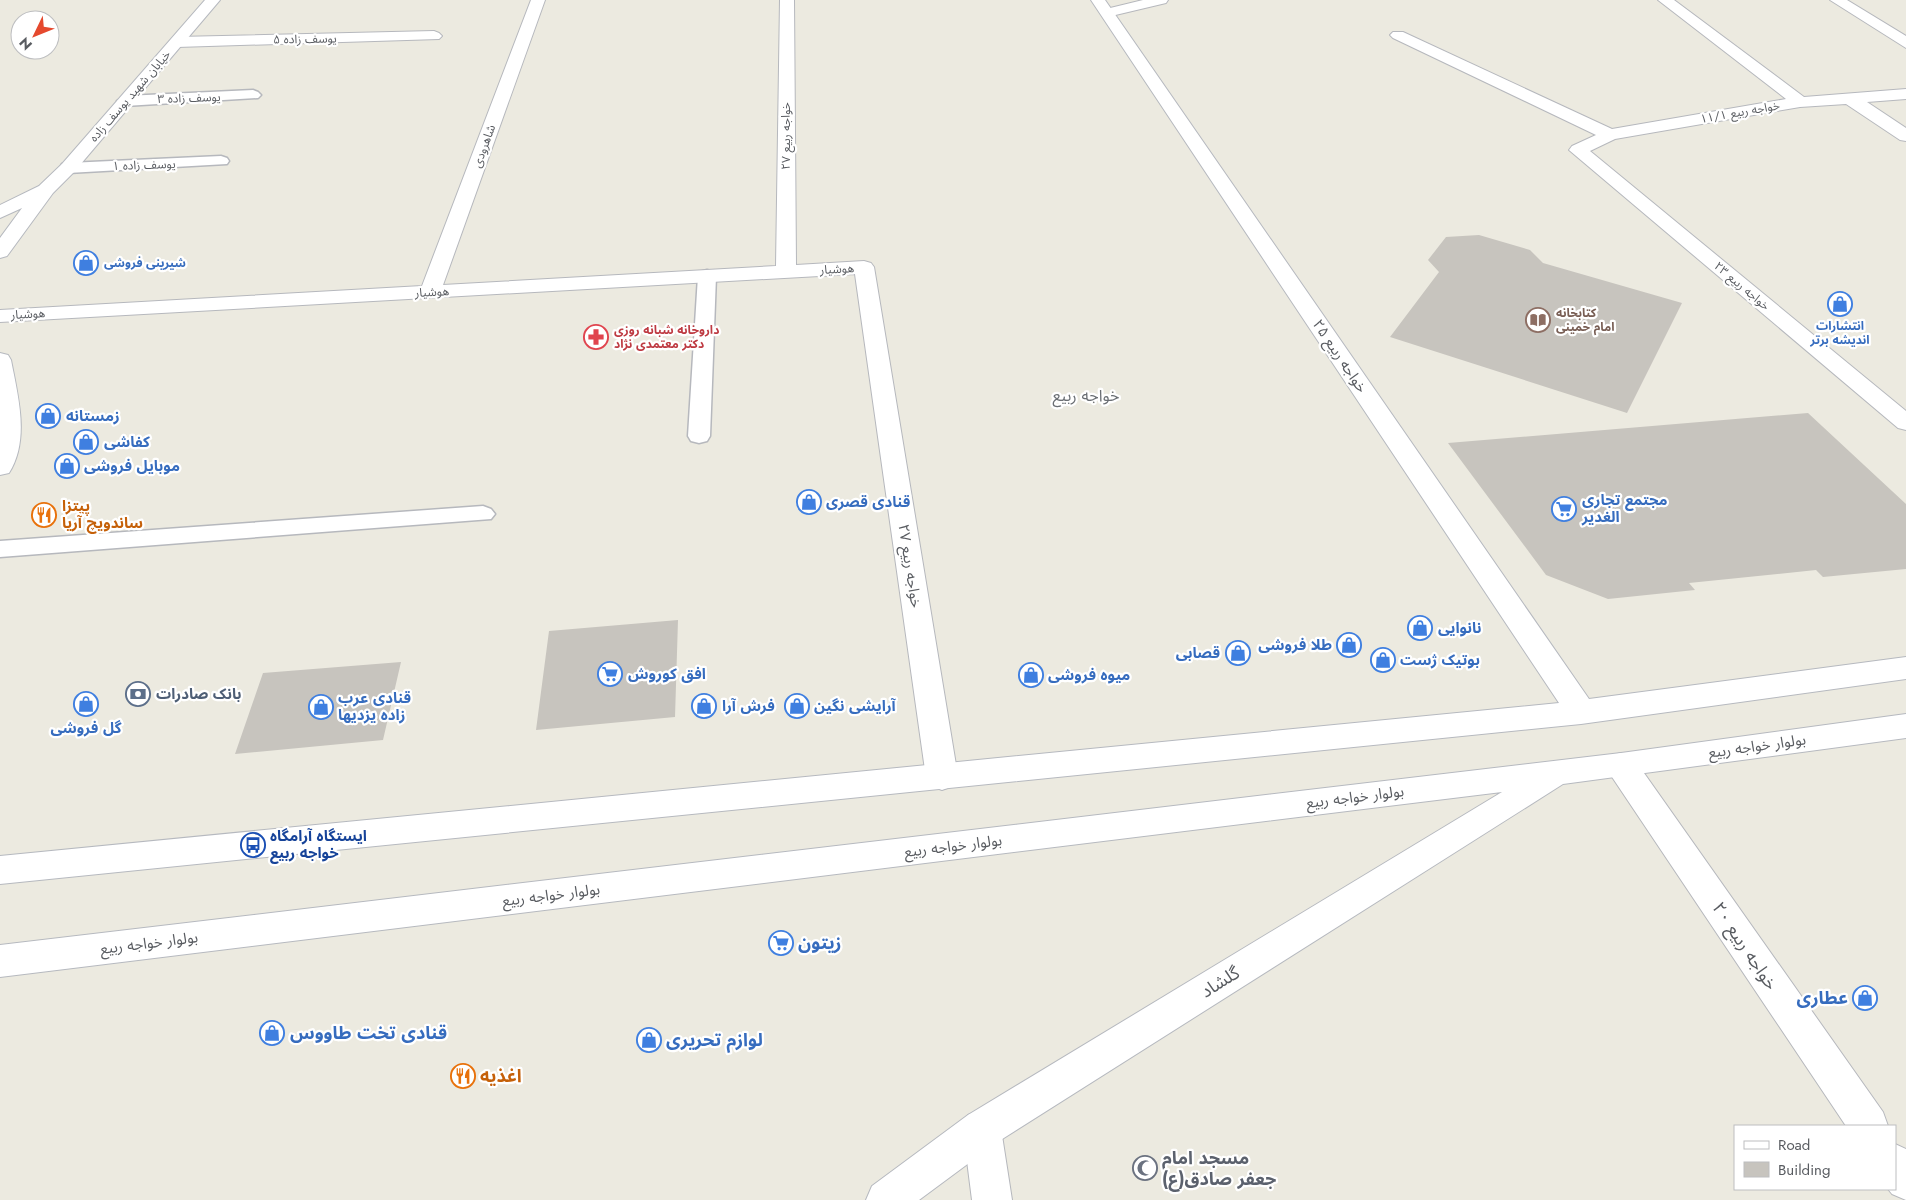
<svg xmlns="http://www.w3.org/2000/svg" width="1906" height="1200" viewBox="0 0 1906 1200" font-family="Jost,'Noto Sans Arabic',sans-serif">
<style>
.building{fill:#c7c4be}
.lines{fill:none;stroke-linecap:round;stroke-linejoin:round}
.lane-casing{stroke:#b6b8bd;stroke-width:3}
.street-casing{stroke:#b6b8bd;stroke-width:2}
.secondary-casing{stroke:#b6b9bf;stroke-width:2}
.lane{fill:#fff;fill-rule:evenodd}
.street{fill:#fff;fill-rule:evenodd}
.secondary{fill:#fff;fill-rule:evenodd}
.labels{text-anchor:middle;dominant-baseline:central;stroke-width:4.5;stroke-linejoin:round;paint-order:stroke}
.far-street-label{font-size:12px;fill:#595c61;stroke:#fff}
.far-shop-label{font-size:12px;font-weight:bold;fill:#366cbe;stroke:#fff;text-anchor:start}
.far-education-label{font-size:12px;font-weight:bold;fill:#785e54;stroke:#fff;text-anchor:start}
.far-health-label{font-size:12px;font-weight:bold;fill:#be3a42;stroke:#fff;text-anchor:start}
.street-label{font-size:15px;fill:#595c61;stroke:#fff}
.shop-label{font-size:15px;font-weight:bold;fill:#366cbe;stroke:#fff;text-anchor:start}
.food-label{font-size:15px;font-weight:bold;fill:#c56008;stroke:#fff;text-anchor:start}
.service-label{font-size:15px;font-weight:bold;fill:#4e5e75;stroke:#fff;text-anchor:start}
.transit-label{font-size:15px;font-weight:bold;fill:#164399;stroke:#fff;text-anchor:start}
.neighbourhood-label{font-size:16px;fill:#6a6e73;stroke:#fff}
.near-shop-label{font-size:18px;font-weight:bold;fill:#366cbe;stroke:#fff;text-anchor:start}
.near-street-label{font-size:18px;fill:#595c61;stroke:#fff}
.near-food-label{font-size:18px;font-weight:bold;fill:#c56008;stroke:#fff;text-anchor:start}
.near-worship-label{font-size:18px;font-weight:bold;fill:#5b616d;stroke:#fff;text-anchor:start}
</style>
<rect width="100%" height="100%" fill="#eceae0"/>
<path class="building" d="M1479 235 1530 250 1543 263 1682 303 1627 413 1390 337 1439 272 1428 260 1446 237Z
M1808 413 1906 504V569L1823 577 1816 570 1689 583 1695 590 1608 599 1546 575 1448 443Z
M678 620 675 717 536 730 549 631Z
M401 662 383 740 235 754 263 673Z"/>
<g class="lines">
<defs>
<path id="lane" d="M253 90 258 92 261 95 258 98 125 106 117 101 125 96Z
M221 156 227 158 229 161 227 164 68 173 62 172 60 168 62 164 68 163Z
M707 270 714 272 716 276 710 436 707 441 699 443 691 441 688 436 698 276 700 272Z
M483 506 491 509 495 514 491 519 0 557V541Z"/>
<path id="street" d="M531 0H545L443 285 776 266 780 0H794L796 265 864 261 871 263 874 267 958 777 953 786 942 790 931 786 926 777 855 274 0 322V310L422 286Z
M1143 0H1168L1166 3 1107 17 1100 13 1102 10Z
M1658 0H1674L1804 97 1906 89V99L1867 102 1906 128V141L1900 140 1846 104 1800 107 1615 139 1590 151 1906 411V430L1898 428 1569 150 1572 146 1596 135 1393 38 1390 35 1393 32H1403L1612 129 1786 99Z
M1830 0H1847L1906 36V48Z
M434 31 439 33 442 36 439 39 177 47 169 42 177 37Z
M1621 753 1632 756 1883 1112 1888 1126H1846L1610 774 1605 765 1610 756Z
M982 1110 996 1115 1001 1129 1012 1200H972L963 1129 968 1115Z
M1895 1144 1906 1149V1200L1892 1194 1888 1189H1895Z"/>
<path id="secondary" d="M205 0H220L74 172 53 193 7 256 0 258V238L22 208 0 218V205L39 186 62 164Z
M1091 0H1105L1589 699 1906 657V679L1581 724 0 884V856L1559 703Z
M0 353 8 355 11 360C18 396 30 440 9 473L0 475Z
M1906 714V738L1563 784 996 1143 919 1200H866L872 1186 968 1115 1502 792 0 977V945L1621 753Z"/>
</defs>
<use href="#lane" class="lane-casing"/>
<use href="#street" class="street-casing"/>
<use href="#secondary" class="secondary-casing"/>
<use href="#lane" class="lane"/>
<use href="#street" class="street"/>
<use href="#secondary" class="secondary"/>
</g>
<defs>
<symbol id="shop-ring" viewBox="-11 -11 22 22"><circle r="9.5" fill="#fff" stroke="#3f7fe0" stroke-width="1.5"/><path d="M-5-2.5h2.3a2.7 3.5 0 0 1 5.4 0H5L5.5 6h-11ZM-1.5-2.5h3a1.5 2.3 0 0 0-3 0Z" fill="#3f7fe0"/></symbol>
<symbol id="library-ring" viewBox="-11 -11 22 22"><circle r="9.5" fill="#fff" stroke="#8d6e63" stroke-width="1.5"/><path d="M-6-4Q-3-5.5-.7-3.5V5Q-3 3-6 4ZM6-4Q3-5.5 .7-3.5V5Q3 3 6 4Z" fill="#8d6e63"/></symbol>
<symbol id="pharmacy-ring" viewBox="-11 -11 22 22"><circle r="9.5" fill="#fff" stroke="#e0444e" stroke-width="1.5"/><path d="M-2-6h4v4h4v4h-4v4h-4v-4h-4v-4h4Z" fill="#e0444e"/></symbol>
<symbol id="supermarket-ring" viewBox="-11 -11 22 22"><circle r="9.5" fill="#fff" stroke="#3f7fe0" stroke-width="1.5"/><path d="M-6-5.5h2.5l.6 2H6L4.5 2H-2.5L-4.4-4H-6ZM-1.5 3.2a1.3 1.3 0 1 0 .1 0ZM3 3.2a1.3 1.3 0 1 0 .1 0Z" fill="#3f7fe0"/></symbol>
<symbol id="restaurant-ring" viewBox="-11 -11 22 22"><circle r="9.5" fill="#fff" stroke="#e8710a" stroke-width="1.5"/><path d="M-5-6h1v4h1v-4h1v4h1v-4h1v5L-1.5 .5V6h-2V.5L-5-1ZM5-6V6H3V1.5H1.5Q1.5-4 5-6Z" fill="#e8710a"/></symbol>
<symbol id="bank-ring" viewBox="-11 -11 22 22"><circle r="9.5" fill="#fff" stroke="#5c6f8a" stroke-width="1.5"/><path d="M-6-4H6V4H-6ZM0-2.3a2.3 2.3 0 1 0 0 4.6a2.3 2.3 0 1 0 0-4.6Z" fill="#5c6f8a"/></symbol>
<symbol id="bus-ring" viewBox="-11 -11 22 22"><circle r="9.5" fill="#fff" stroke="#1a4fb4" stroke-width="1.5"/><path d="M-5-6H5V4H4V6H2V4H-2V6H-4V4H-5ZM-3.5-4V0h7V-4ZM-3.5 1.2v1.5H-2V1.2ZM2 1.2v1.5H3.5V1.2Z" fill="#1a4fb4"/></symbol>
<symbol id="mosque-ring" viewBox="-11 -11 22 22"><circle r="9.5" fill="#fff" stroke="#6b7280" stroke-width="1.5"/><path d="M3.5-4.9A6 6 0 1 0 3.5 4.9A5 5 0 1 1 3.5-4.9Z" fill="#6b7280"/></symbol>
</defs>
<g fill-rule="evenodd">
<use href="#shop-ring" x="72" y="249" width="28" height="28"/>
<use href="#shop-ring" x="1826" y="290" width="28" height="28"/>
<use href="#library-ring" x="1524" y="306" width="28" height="28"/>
<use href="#pharmacy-ring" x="582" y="323" width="28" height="28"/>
<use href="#shop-ring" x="34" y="402" width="28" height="28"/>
<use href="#shop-ring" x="72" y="428" width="28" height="28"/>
<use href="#shop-ring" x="53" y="452" width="28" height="28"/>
<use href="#shop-ring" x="795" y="488" width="28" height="28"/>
<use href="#supermarket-ring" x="1550" y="495" width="28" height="28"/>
<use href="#restaurant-ring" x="30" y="501" width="28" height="28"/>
<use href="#shop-ring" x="1406" y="614" width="28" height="28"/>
<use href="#shop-ring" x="1335" y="631" width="28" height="28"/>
<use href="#shop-ring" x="1224" y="639" width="28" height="28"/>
<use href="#shop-ring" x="1369" y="646" width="28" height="28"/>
<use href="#supermarket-ring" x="596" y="660" width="28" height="28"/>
<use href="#shop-ring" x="1017" y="661" width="28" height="28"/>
<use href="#bank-ring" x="124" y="680" width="28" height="28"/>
<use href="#shop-ring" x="72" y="690" width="28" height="28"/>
<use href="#shop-ring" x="690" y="692" width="28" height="28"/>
<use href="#shop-ring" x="783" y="692" width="28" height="28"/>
<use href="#shop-ring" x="307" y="693" width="28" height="28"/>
<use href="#bus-ring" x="239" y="831" width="28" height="28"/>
<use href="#supermarket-ring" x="767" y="929" width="28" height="28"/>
<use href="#shop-ring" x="1851" y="984" width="28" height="28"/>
<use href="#shop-ring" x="258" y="1019" width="28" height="28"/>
<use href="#shop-ring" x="635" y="1026" width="28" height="28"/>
<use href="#restaurant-ring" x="449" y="1062" width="28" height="28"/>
<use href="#mosque-ring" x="1131" y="1154" width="28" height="28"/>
</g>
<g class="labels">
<g class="far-street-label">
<text transform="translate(305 39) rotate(-1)">یوسف زاده ۵</text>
<text transform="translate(130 96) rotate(-49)">خیابان شهید یوسف زاده</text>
<text transform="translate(189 98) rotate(-2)">یوسف زاده ۳</text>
<text transform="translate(1740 112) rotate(-10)">خواجه ربیع ۱۱/۱</text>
<text transform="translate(786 136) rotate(-90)">خواجه ربیع ۲۷</text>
<text transform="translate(484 146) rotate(-70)">شاهرودی</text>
<text transform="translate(144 165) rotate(-2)">یوسف زاده ۱</text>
<text transform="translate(837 269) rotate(-3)">هوشیار</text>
<text transform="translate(1742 286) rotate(40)">خواجه ربیع ۲۳</text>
<text transform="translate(432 292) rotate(-3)">هوشیار</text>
<text transform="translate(28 314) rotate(-3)">هوشیار</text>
</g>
<g class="far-shop-label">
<text x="104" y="263">شیرینی فروشی</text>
<text x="1840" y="326" text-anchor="middle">انتشارات<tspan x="1840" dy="14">اندیشه برتر</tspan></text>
</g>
<g class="far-education-label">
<text x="1556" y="313">کتابخانه<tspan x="1556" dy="14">امام خمینی</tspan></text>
</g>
<g class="far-health-label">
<text x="614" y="330">داروخانه شبانه روزی<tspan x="614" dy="14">دکتر معتمدی نژاد</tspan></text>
</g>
<g class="street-label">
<text transform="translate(1340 356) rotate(56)">خواجه ربیع ۲۵</text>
<text transform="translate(910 566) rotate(81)">خواجه ربیع ۲۷</text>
<text transform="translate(1757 746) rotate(-8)">بولوار خواجه ربیع</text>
<text transform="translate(1355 797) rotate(-7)">بولوار خواجه ربیع</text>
<text transform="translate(953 846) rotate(-7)">بولوار خواجه ربیع</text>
<text transform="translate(551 895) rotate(-7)">بولوار خواجه ربیع</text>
<text transform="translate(149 943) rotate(-7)">بولوار خواجه ربیع</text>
</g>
<g class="shop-label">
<text x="66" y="416">زمستانه</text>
<text x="104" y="442">کفاشی</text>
<text x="84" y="466">موبایل فروشی</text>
<text x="1582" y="500">مجتمع تجاری<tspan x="1582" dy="17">الغدیر</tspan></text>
<text x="826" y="502">قنادی قصری</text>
<text x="1438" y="628">نانوایی</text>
<text x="1332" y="645" text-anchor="end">طلا فروشی</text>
<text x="1220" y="653" text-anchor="end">قصابی</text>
<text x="1400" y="660">بوتیک ژست</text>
<text x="628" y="674">افق کوروش</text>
<text x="1048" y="675">میوه فروشی</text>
<text x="338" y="698">قنادی عرب<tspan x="338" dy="17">زاده یزدیها</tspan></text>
<text x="722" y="706">فرش آرا</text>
<text x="814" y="706">آرایشی نگین</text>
<text x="86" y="728" text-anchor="middle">گل فروشی</text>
</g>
<g class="food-label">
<text x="62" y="506">پیتزا<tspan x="62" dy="17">ساندویچ آریا</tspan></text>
</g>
<g class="service-label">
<text x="156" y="694">بانک صادرات</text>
</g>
<g class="transit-label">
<text x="270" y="836">ایستگاه آرامگاه<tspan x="270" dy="17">خواجه ربیع</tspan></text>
</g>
<g class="neighbourhood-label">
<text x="1086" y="395">خواجه ربیع</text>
</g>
<g class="near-shop-label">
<text x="798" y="943">زیتون</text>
<text x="1848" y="998" text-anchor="end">عطاری</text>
<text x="290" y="1033">قنادی تخت طاووس</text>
<text x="666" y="1040">لوازم تحریری</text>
</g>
<g class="near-street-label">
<text transform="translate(1745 946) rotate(56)">خواجه ربیع ۲۰</text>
<text transform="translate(1220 982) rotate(-32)">گلشاد</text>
</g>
<g class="near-food-label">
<text x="480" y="1076">اغذیه</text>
</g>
<g class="near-worship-label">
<text x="1162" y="1158">مسجد امام<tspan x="1162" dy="21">جعفر صادق(ع)</tspan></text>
</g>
</g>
<rect x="1734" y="1125" width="162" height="65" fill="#ffffff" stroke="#bdbec0"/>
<rect x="1744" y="1141" width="25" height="8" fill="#ffffff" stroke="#bdbec0"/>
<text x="1778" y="1150" font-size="15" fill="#595c61">Road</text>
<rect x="1744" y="1162" width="25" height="15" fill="#c7c4be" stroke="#bdbec0"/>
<text x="1778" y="1175" font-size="15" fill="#595c61">Building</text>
<g transform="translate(35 35) rotate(227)"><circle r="24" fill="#ffffff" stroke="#bdbec0"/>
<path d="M0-4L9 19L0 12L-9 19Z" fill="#e5492e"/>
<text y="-8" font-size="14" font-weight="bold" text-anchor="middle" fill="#595c61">N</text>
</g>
</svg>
